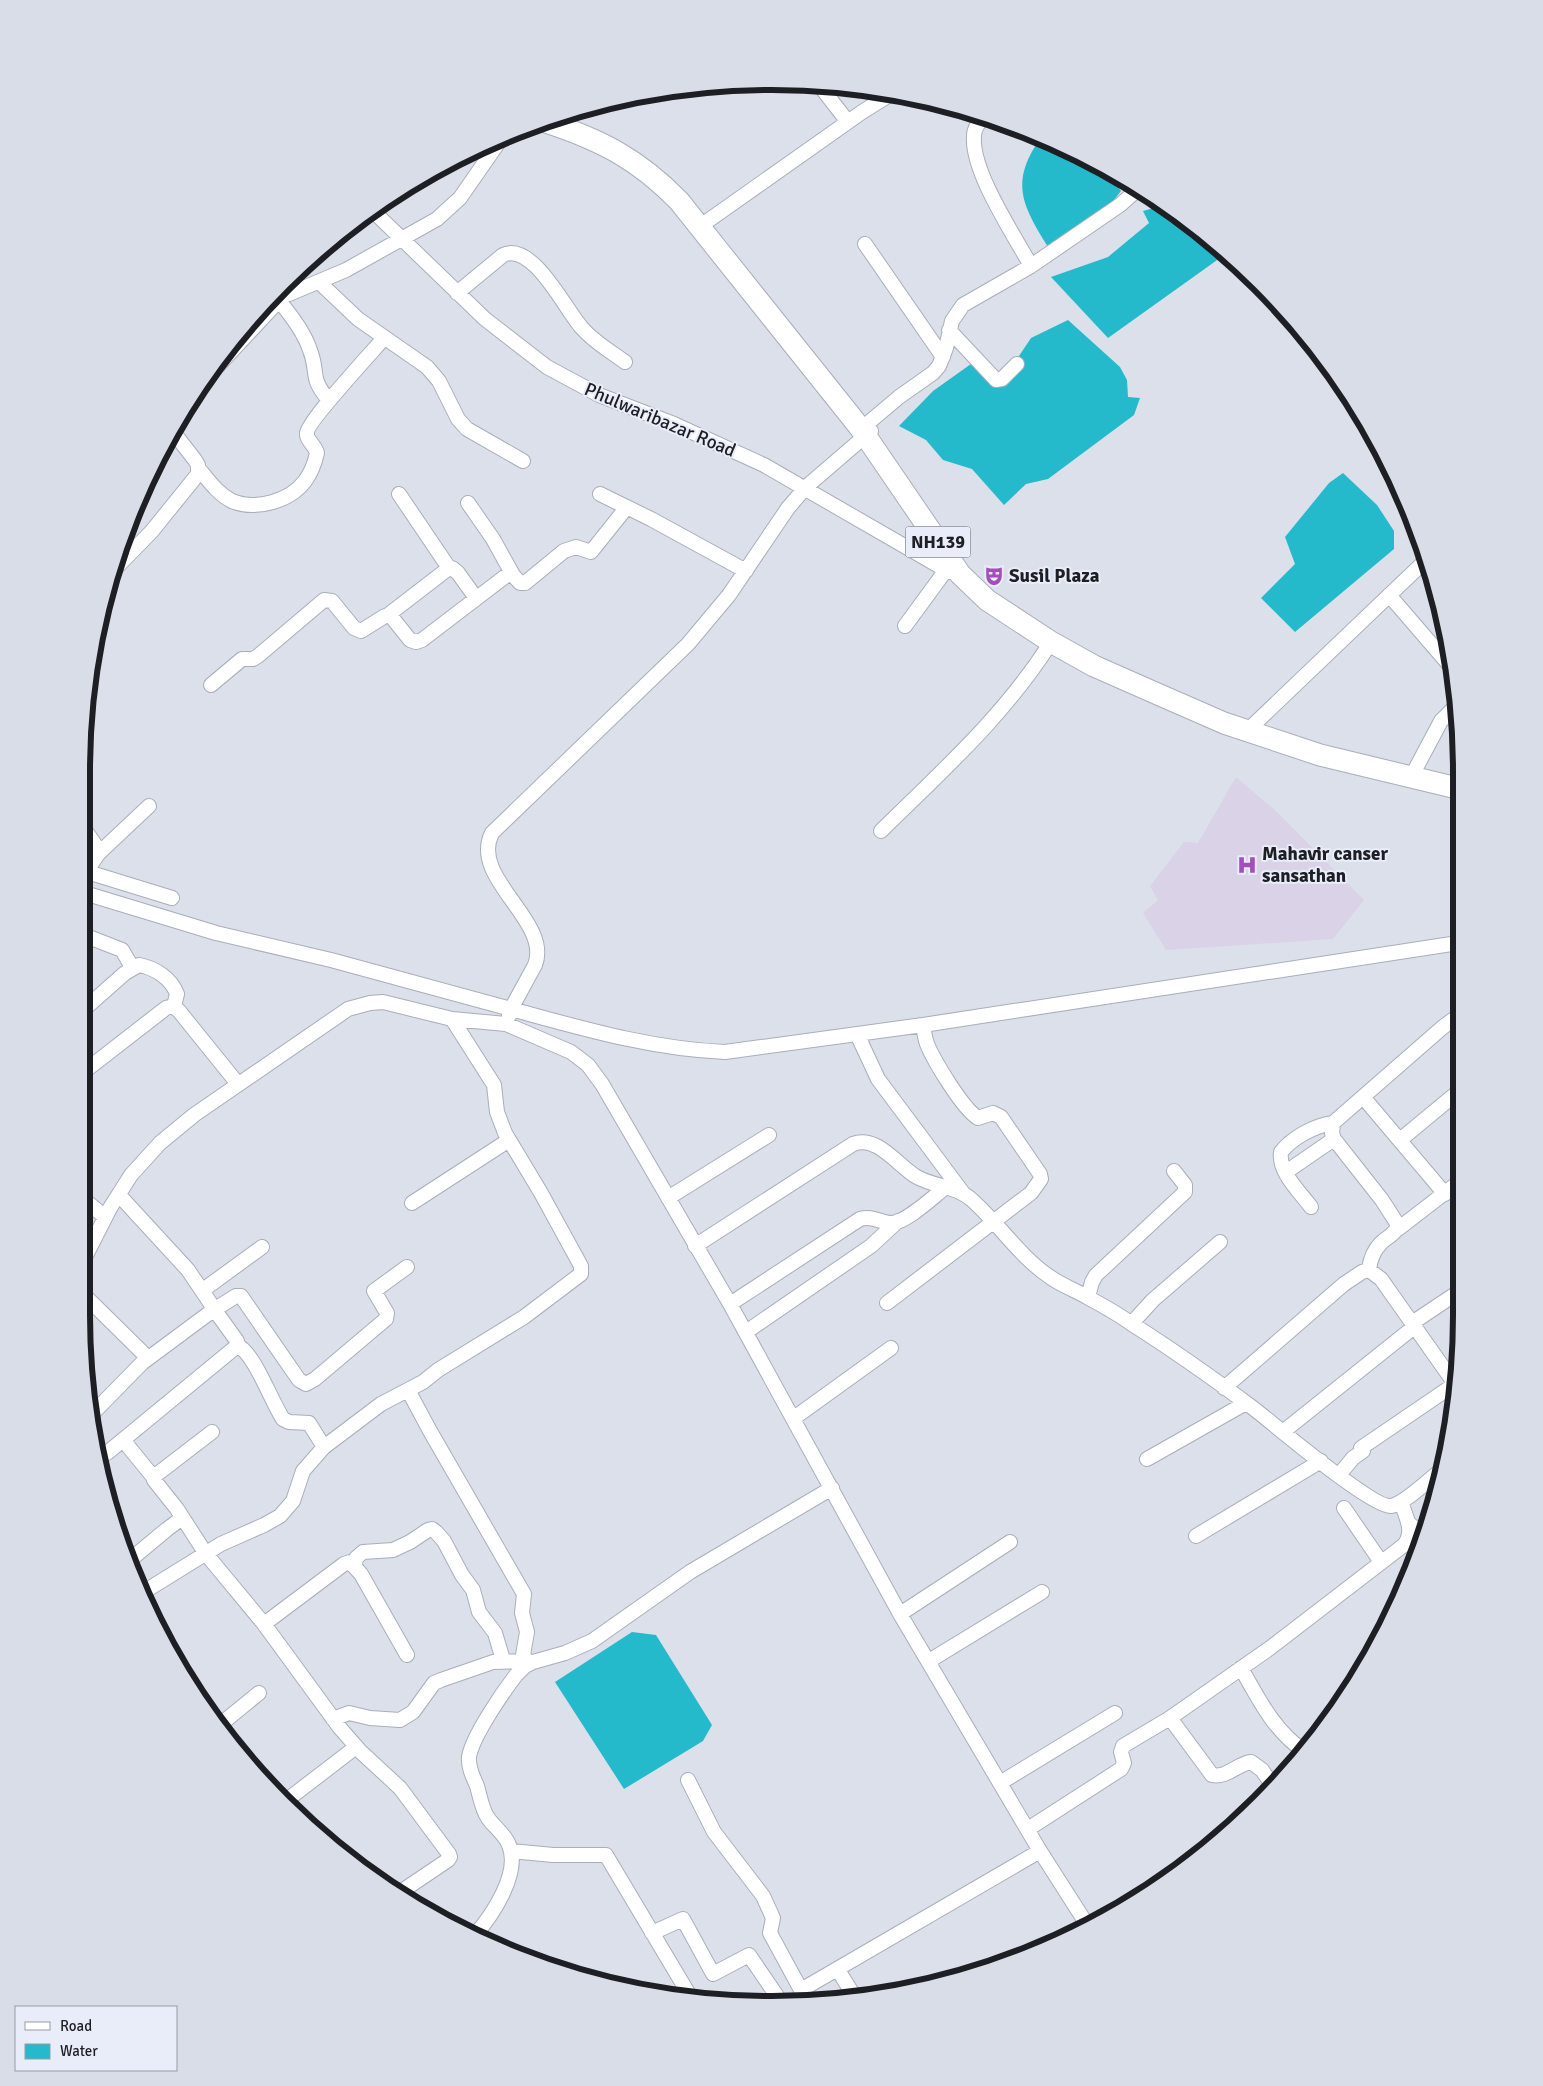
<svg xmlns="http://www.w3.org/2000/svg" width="1543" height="2086" viewBox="0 0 1543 2086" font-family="Signika,sans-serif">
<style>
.medical{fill:#dad2e7}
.water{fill:#24bacb}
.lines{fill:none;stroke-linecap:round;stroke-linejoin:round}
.minor-casing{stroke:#a9aeb9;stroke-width:16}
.highway-casing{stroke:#a9aeb9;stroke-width:23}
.minor{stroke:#fff;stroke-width:14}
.highway{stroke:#fff;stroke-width:21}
.labels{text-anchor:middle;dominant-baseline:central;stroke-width:4;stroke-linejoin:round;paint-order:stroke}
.shield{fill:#e8edf9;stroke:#5b5d64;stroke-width:1}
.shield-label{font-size:18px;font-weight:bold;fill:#1e1f24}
.street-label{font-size:19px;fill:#1e1f24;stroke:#e8edf9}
.poi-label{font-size:19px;font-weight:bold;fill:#1e1f24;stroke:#e8edf9;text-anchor:start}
.rim{fill:none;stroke:#1e1f24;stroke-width:6}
</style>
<rect width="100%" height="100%" fill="#dbe0eb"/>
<path class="medical" d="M1236 777 1277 812 1364 900 1333 939 1166 950 1143 913 1158 900 1150 886 1184 842 1198 843Z"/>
<path class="water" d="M1040 139 1103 168 1121 191 1106 210 1048 247C1023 206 1009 183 1040 139Z
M1161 206 1227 253 1108 338 1051 277 1108 257 1149 223 1143 211Z
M1068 320 1120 367 1127 380 1128 397 1140 398 1134 415 1048 479 1026 484 1004 505 972 469 943 460 926 440 899 426 933 391 978 359 996 379 1011 368 1031 338Z
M1343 473 1377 505 1394 531V549L1295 632 1261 598 1295 564 1285 537 1329 483Z
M632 1632 656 1635 712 1725 703 1741 624 1789 555 1682Z"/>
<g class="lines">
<defs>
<path id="minor" d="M820 86 848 122
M984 116C979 122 974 128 974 136 971 171 1014 235 1031 266
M373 211 485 319 547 367 599 395 674 424 764 465 946 570 961 574
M709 220 862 112 891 94
M865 244 943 357
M319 282 358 319 427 367 439 381 458 419 467 429 523 461
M278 292 284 295 289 294 346 270 437 219 460 198 501 139
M457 293 503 255C533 241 566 311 582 328 594 342 610 351 625 362
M279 301C291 315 304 332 310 350 319 373 309 378 329 400
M949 330 996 380 1002 379 1017 364
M202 383 284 295
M861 429 899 397 933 373 939 366 946 348 952 321 963 305 1031 266 1120 205 1138 189
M871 431 806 487 788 508 729 595 688 644 492 833C469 878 552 921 535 965L511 1009C581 1028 651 1049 725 1052L923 1025 1458 943
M199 469C209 481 218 494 232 501 256 511 290 501 305 481 311 473 315 462 317 453 315 445 306 440 307 433 307 422 373 351 384 338
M399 494 449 568
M600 494 651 519 746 571
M468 503 493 539 513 575 520 583H525L564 551 576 547 591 552 627 507
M112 572 152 531 198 474V465L195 460 174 433
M1389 595 1452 668
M388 615 449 568H452L458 573 476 598
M905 626 946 570
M211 685 242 659H253L258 656 324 600 332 601 354 628 361 631 385 616 390 615 410 640 416 642 422 640 511 572
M1247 731 1424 562
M1416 768 1441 721 1456 706
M81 824 98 849V854L86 872
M881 831C942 771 1005 715 1051 642
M98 854 149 806
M81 870 172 898
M81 892 216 933 331 960 511 1009 509 1016
M81 934 122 950 132 967
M81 1012 125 973 139 965C155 968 171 978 177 994L174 1006
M857 1034 878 1079 963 1193
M81 1074 166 1008 173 1006 179 1011 238 1084
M1363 1097 1445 1194
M1400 1140 1458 1092
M1286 1172 1334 1139
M81 1197 105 1217
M668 1198 769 1135
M412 1203 509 1140
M1311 1207C1300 1192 1278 1172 1281 1152 1293 1137 1314 1126 1333 1123
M1398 1229 1459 1182
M695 1246 853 1144C877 1134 899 1167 917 1177 935 1187 957 1186 972 1200 1000 1225 1019 1256 1050 1277 1061 1285 1075 1290 1087 1297 1102 1305 1118 1314 1132 1324 1173 1350 1214 1379 1253 1408 1274 1424 1372 1508 1391 1506 1404 1504 1427 1481 1438 1473
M81 1265 110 1208 131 1175 160 1143 194 1115 348 1009 370 1003 383 1002 452 1019 506 1024 571 1052 588 1065 602 1084 730 1304 900 1614 1040 1851 1086 1923
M1369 1270C1370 1260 1373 1251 1381 1243 1387 1237 1396 1234 1398 1225L1382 1200 1334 1139 1332 1133 1333 1123 1443 1027 1458 1016
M203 1290 262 1247
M81 1292 148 1358
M1088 1297 1092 1282 1096 1275 1185 1192V1185L1174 1171
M887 1303 1031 1193 1041 1179 1040 1174 1001 1117 993 1113 978 1118C963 1109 934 1061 927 1044 925 1038 924 1032 923 1025
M730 1304 860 1219C873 1215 880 1223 892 1223 907 1222 933 1197 946 1187
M212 1311 236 1296H241L299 1380 306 1384 315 1379 386 1319 387 1313 374 1291 407 1267
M1132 1323 1153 1300 1220 1242
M1412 1323 1460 1291
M746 1332 871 1246 898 1221
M237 1345C255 1354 271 1401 283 1419L289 1422 309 1423 324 1447
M1224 1388 1344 1284 1362 1272 1369 1270 1381 1279 1455 1384
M408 1390 430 1431 524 1594 522 1613 527 1632 523 1655 529 1664
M94 1412 142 1363 212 1311 213 1307 188 1270 119 1195
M794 1418 891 1348
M1284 1431 1414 1327
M212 1432 156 1475 154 1480 177 1509 206 1554 264 1624 340 1728 361 1752 400 1788 449 1854 450 1857 448 1860 402 1891
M123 1440 154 1478
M1361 1448 1455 1384
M107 1453 237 1346V1341L214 1309
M1147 1459 1246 1403
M1339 1475 1353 1458 1363 1451
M1344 1508 1381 1562
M1408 1523 1425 1535
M1196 1536 1321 1461
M1409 1539 1418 1552
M130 1560 166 1530 182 1518
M355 1565 356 1558 363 1552 393 1550 410 1542 428 1530 432 1529 436 1532 444 1541 462 1575 473 1590 479 1612 495 1633 503 1660
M142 1593 221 1544 264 1525 280 1516 293 1501 303 1471 324 1447 381 1404 423 1382 438 1370 524 1317 581 1274V1266L541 1193 505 1133 497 1112 494 1085 452 1019
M900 1614 1010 1542
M264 1624 344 1564 350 1562 361 1574 407 1655
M929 1661 1042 1592
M1241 1668C1258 1698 1274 1731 1304 1751
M1170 1718 1212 1775C1227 1778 1237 1764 1251 1762L1262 1770 1273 1786
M333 1719 349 1713 370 1718 400 1720 413 1712 434 1683 441 1680 493 1662 527 1661
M221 1724 259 1693
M688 1780 714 1832 763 1896 773 1918 770 1933 801 1990 1040 1851
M1000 1783 1115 1713
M287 1800 356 1747
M1028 1829 1121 1769 1124 1763 1121 1752 1123 1746 1170 1718 1270 1648 1404 1545C1415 1532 1406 1517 1401 1502
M511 1851 553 1855H606L690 1996 687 1999
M652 1933 683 1919 713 1974 749 1955 779 1999
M474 1936C492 1916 521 1873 509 1845 505 1834 494 1827 488 1818 482 1810 480 1796 477 1786 473 1777 468 1767 469 1757 472 1737 503 1692 516 1675L525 1666 533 1662 565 1653 592 1641 690 1572 832 1488
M838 1970 856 1999"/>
<path id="highway" d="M546 122C601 140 638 159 679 201L861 429 960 574 987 600 1051 642 1094 666 1153 692 1224 723 1320 755 1457 788"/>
</defs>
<use href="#minor" class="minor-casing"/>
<use href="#highway" class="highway-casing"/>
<use href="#minor" class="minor"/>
<use href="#highway" class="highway"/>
</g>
<defs>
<symbol id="theatre-bare" viewBox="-9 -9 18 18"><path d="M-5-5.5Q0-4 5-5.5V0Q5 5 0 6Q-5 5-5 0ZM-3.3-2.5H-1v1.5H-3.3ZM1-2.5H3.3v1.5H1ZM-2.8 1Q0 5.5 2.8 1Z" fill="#a34ebc" stroke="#e8edf9" stroke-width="2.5" paint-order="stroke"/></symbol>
<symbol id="hospital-bare" viewBox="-9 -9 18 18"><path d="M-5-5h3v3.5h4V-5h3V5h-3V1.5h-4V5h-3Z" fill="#a34ebc" stroke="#e8edf9" stroke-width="2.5" paint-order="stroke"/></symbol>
</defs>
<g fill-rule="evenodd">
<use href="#theatre-bare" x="980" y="562" width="28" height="28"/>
<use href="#hospital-bare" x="1233" y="851" width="28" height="28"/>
</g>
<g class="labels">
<rect class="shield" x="905.5" y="526.5" width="65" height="31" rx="4"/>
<g class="shield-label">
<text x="938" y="542">NH139</text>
</g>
<g class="street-label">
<text transform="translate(660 420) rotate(23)">Phulwaribazar Road</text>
</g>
<g class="poi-label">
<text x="1009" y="576">Susil Plaza</text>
<text x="1262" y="854">Mahavir canser<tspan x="1262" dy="22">sansathan</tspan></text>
</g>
</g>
<path d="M0 0H1543V2086H0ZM771 90H772A681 681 0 0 1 1453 771V1315A681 681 0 0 1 772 1996H771A681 681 0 0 1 90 1315V771A681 681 0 0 1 771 90Z" fill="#d8dde8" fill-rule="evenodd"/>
<path class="rim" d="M771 90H772A681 681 0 0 1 1453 771V1315A681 681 0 0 1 772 1996H771A681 681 0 0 1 90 1315V771A681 681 0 0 1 771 90Z"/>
<rect x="15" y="2006" width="162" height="65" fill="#e8edf9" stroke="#979ba4"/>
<rect x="25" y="2022" width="25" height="8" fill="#ffffff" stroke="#979ba4"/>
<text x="60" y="2031" font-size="15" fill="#1e1f24">Road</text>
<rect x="25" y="2044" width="25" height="15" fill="#24bacb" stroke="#979ba4"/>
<text x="60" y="2056" font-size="15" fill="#1e1f24">Water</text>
</svg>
